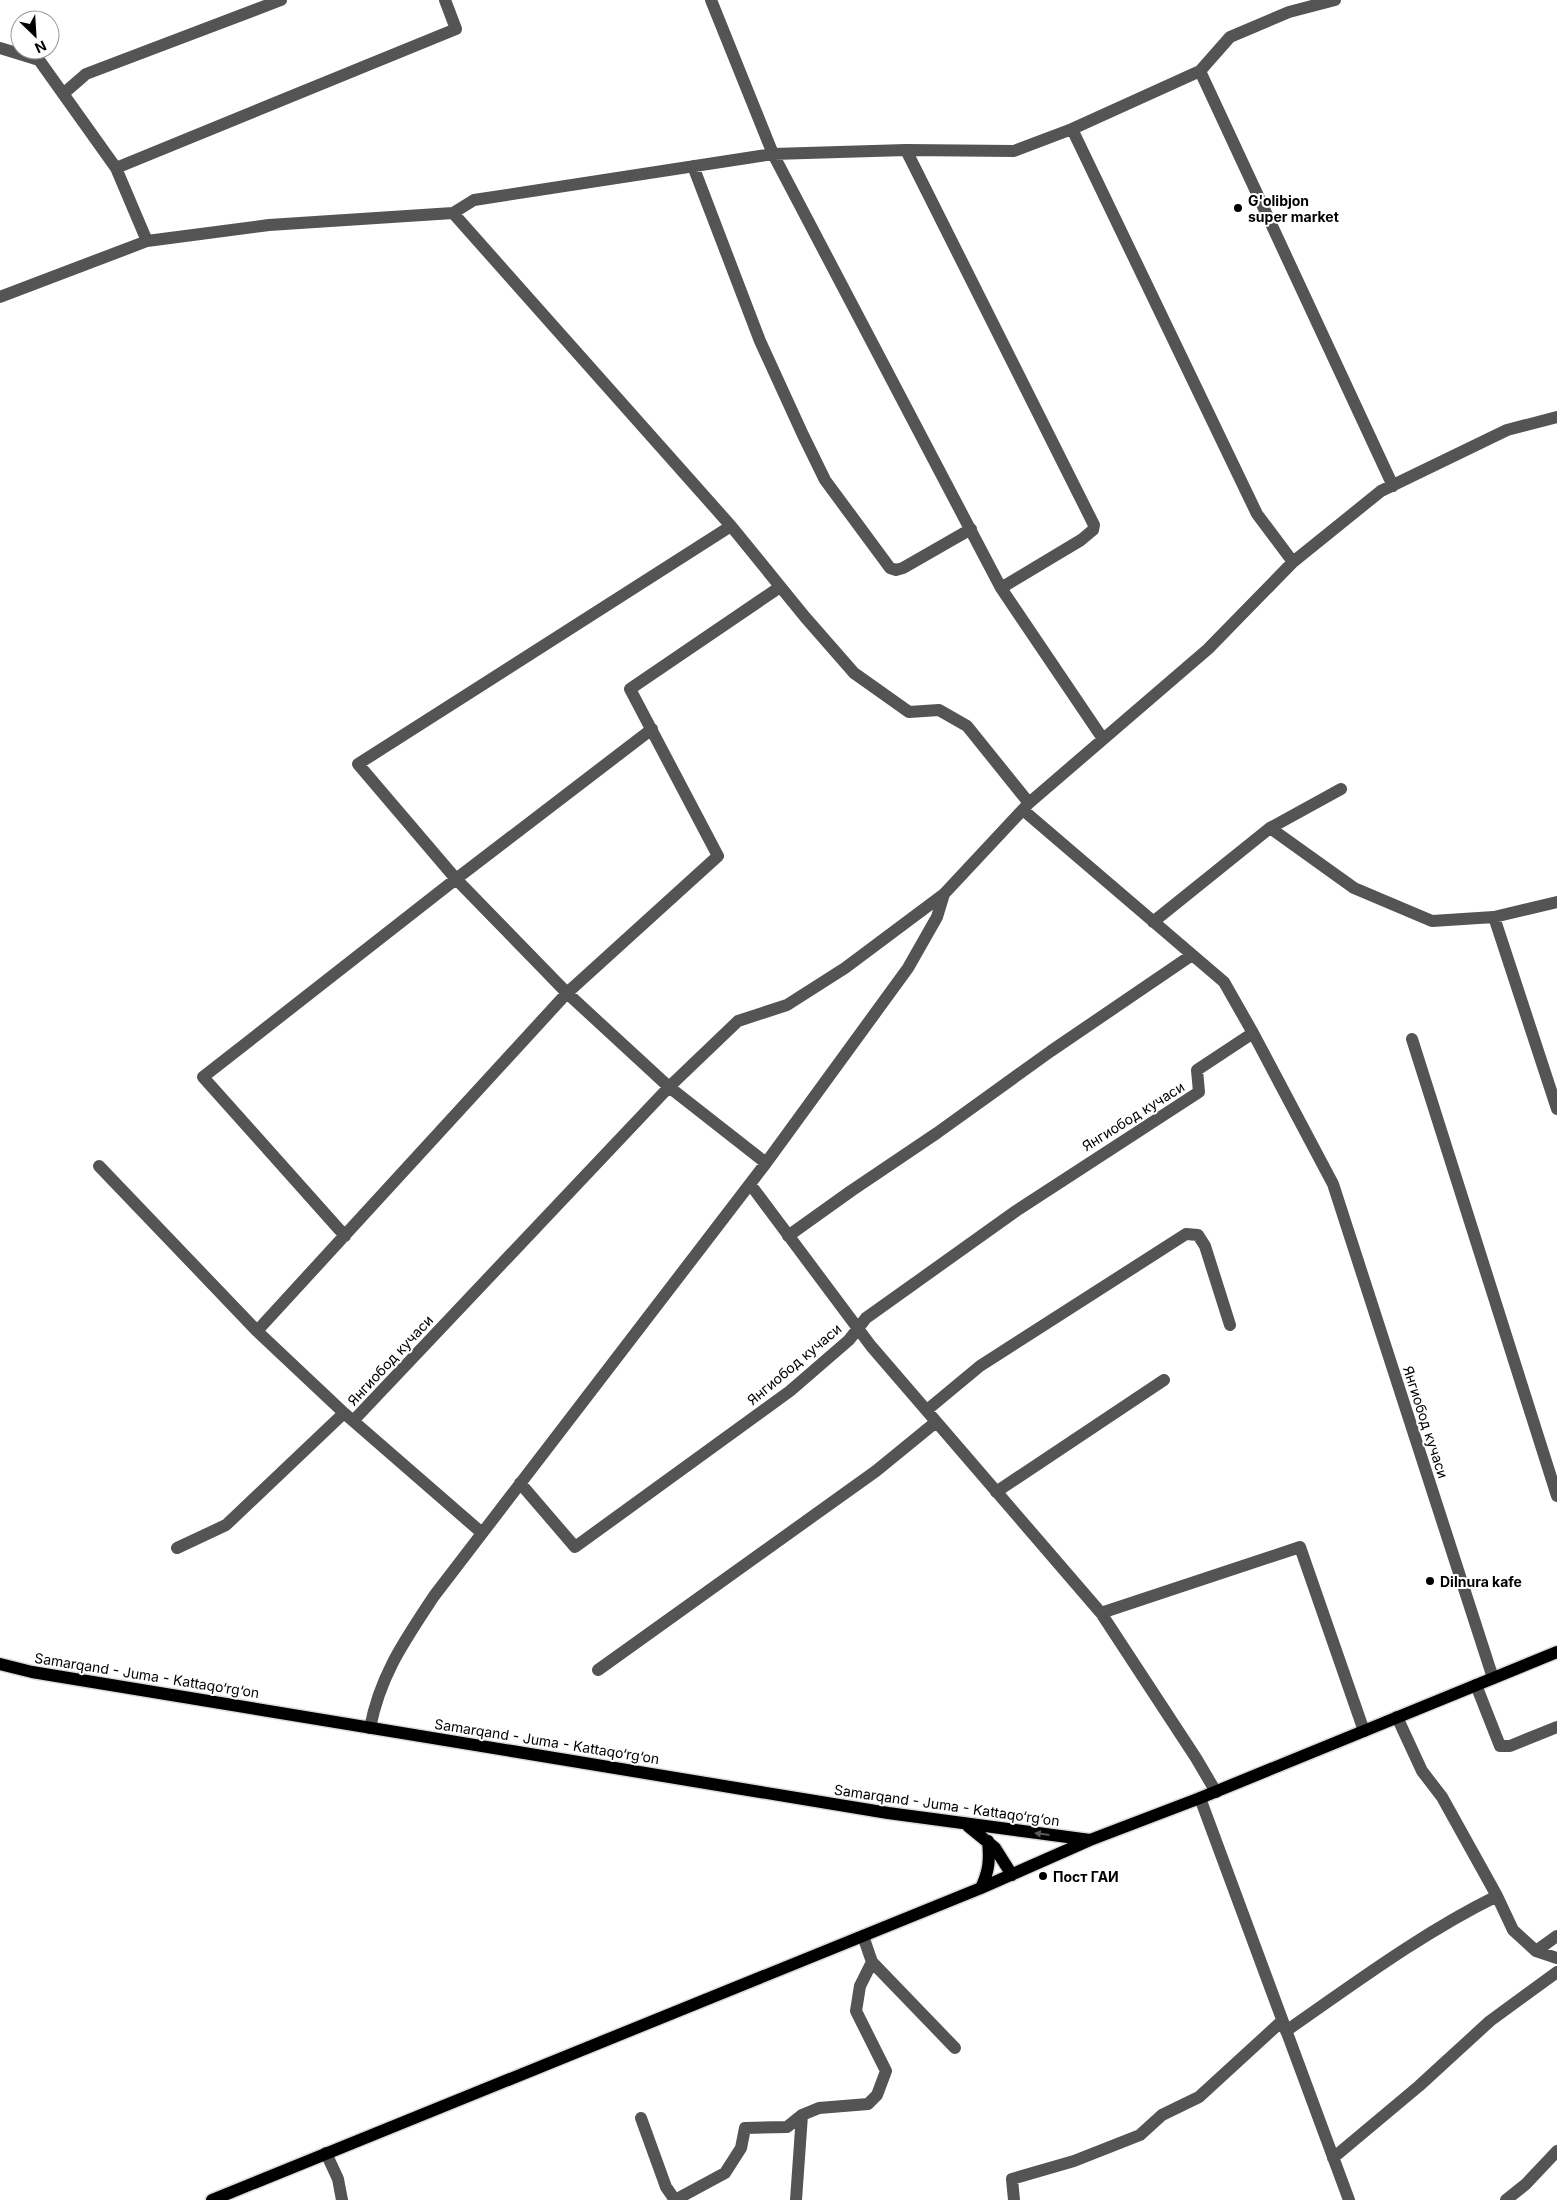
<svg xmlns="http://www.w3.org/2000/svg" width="1557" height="2200" viewBox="0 0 1557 2200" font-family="Inter,sans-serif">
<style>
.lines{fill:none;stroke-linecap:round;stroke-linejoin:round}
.major-casing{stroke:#dbdbdb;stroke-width:15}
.minor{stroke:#545454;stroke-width:12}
.major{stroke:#000;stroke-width:12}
.oneway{fill:#595959}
.poi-dot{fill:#000;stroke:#fff;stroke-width:2}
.labels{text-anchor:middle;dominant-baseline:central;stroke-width:4;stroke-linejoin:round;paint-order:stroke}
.poi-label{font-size:14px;font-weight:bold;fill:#000;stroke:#fff;text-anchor:start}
.street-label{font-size:14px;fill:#000;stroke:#fff}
</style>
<rect width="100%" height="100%" fill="#fff"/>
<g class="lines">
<defs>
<path id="major" d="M0 1664 32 1672 888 1813 1090 1840
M968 1826 995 1848 1012 1875
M981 1888C989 1871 990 1860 988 1841
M212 2200 981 1888 1090 1840 1200 1798 1557 1652"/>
</defs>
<use href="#major" class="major-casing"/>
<path class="minor" d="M711 0 773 154 1001 588 1103 739
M0 48 39 60 116 168 147 241
M1200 71 1393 486
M63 94 86 74 281 0
M1072 129 1257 514 1293 562
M906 150 1094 525 1093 530 1081 540 1001 588
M693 166 760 341 803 435 825 480 890 568 896 570 903 568 971 529
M116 168 456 29 445 0
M453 213 731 526
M0 297 147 241 269 225 453 213 474 200 773 154 906 150 1014 151 1072 129 1200 71 1230 37 1289 12 1335 0
M1023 810 1224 982 1253 1033 1333 1184 1493 1678
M1270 828 1341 789
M1494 917 1557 1109
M1153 922 1270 828 1354 888 1432 921 1494 917 1557 902
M1412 1039 1557 1496
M766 1163 669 1087 567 993 456 879 358 764 731 526 805 617 854 673 909 712 939 710 967 726 1029 803
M99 1166 257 1331 344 1413 482 1533
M750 1184 871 1346 1101 1613 1196 1758 1216 1792
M345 1236 203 1077 456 879 652 729
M788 1236 851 1191 937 1133 1051 1051 1192 955
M257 1331 567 993 718 856 630 689 780 587
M927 1410 980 1366 1186 1234 1198 1235 1205 1246 1230 1325
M353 1421 669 1087 738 1021 787 1005 845 968 944 894
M520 1483 575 1547 790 1391 849 1340 866 1318 1016 1211 1199 1092 1197 1070 1253 1033
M996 1492 1164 1380
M177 1548 226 1525 344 1413
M1101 1613 1300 1547 1364 1731
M598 1670 876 1471 936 1422
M1476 1685 1500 1746H1510L1557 1727
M1397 1717 1422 1771 1442 1797 1497 1896 1513 1930 1536 1951 1557 1958
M370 1728C380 1675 405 1640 434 1596L766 1163 908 968 937 917 944 894 1029 803 1208 649 1293 562 1381 491 1507 430 1557 417
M1200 1798 1349 2200
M863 1936 872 1962 955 2048
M1536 1951 1557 1936
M1286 2031C1355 1983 1422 1933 1497 1896
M641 2118 666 2187 675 2200
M326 2153 338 2179 342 2200
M1333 2158 1419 2086 1490 2021 1557 1972
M675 2200 725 2173 741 2148 745 2128 787 2127 802 2115 819 2108 868 2104 877 2095 886 2071 856 2011 860 1986 872 1962
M796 2200 802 2115
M1014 2200 1012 2179 1074 2161 1140 2135 1162 2115 1199 2097 1282 2021
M1506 2200 1526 2184 1557 2151"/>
<use href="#major" class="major"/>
</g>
<defs><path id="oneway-solid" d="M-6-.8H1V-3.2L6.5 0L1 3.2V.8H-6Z" transform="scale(1.25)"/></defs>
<use class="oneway" href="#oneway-solid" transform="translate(1042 1834) rotate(-173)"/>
<g class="poi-dot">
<circle cx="1238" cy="208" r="5"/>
<circle cx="1430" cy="1581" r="5"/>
<circle cx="1043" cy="1876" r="5"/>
</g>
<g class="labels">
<g class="poi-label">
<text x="1248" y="200">G'olibjon<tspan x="1248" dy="16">super market</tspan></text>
<text x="1440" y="1581">Dilnura kafe</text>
<text x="1053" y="1876">Пост ГАИ</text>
</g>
<g class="street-label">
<text transform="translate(1133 1116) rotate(-32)">Янгиобод кучаси</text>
<text transform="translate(390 1360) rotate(-47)">Янгиобод кучаси</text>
<text transform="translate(794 1364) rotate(-40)">Янгиобод кучаси</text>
<text transform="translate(1426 1422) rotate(72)">Янгиобод кучаси</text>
<text transform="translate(147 1675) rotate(9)">Samarqand - Juma - Kattaqo‘rg‘on</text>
<text transform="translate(547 1741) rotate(9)">Samarqand - Juma - Kattaqo‘rg‘on</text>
<text transform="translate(947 1805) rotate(8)">Samarqand - Juma - Kattaqo‘rg‘on</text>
</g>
</g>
<g transform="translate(35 35) rotate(155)"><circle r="24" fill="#ffffff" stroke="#999999"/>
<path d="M0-4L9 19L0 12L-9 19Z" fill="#000000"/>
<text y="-8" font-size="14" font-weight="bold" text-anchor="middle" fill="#000000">N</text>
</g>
</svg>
